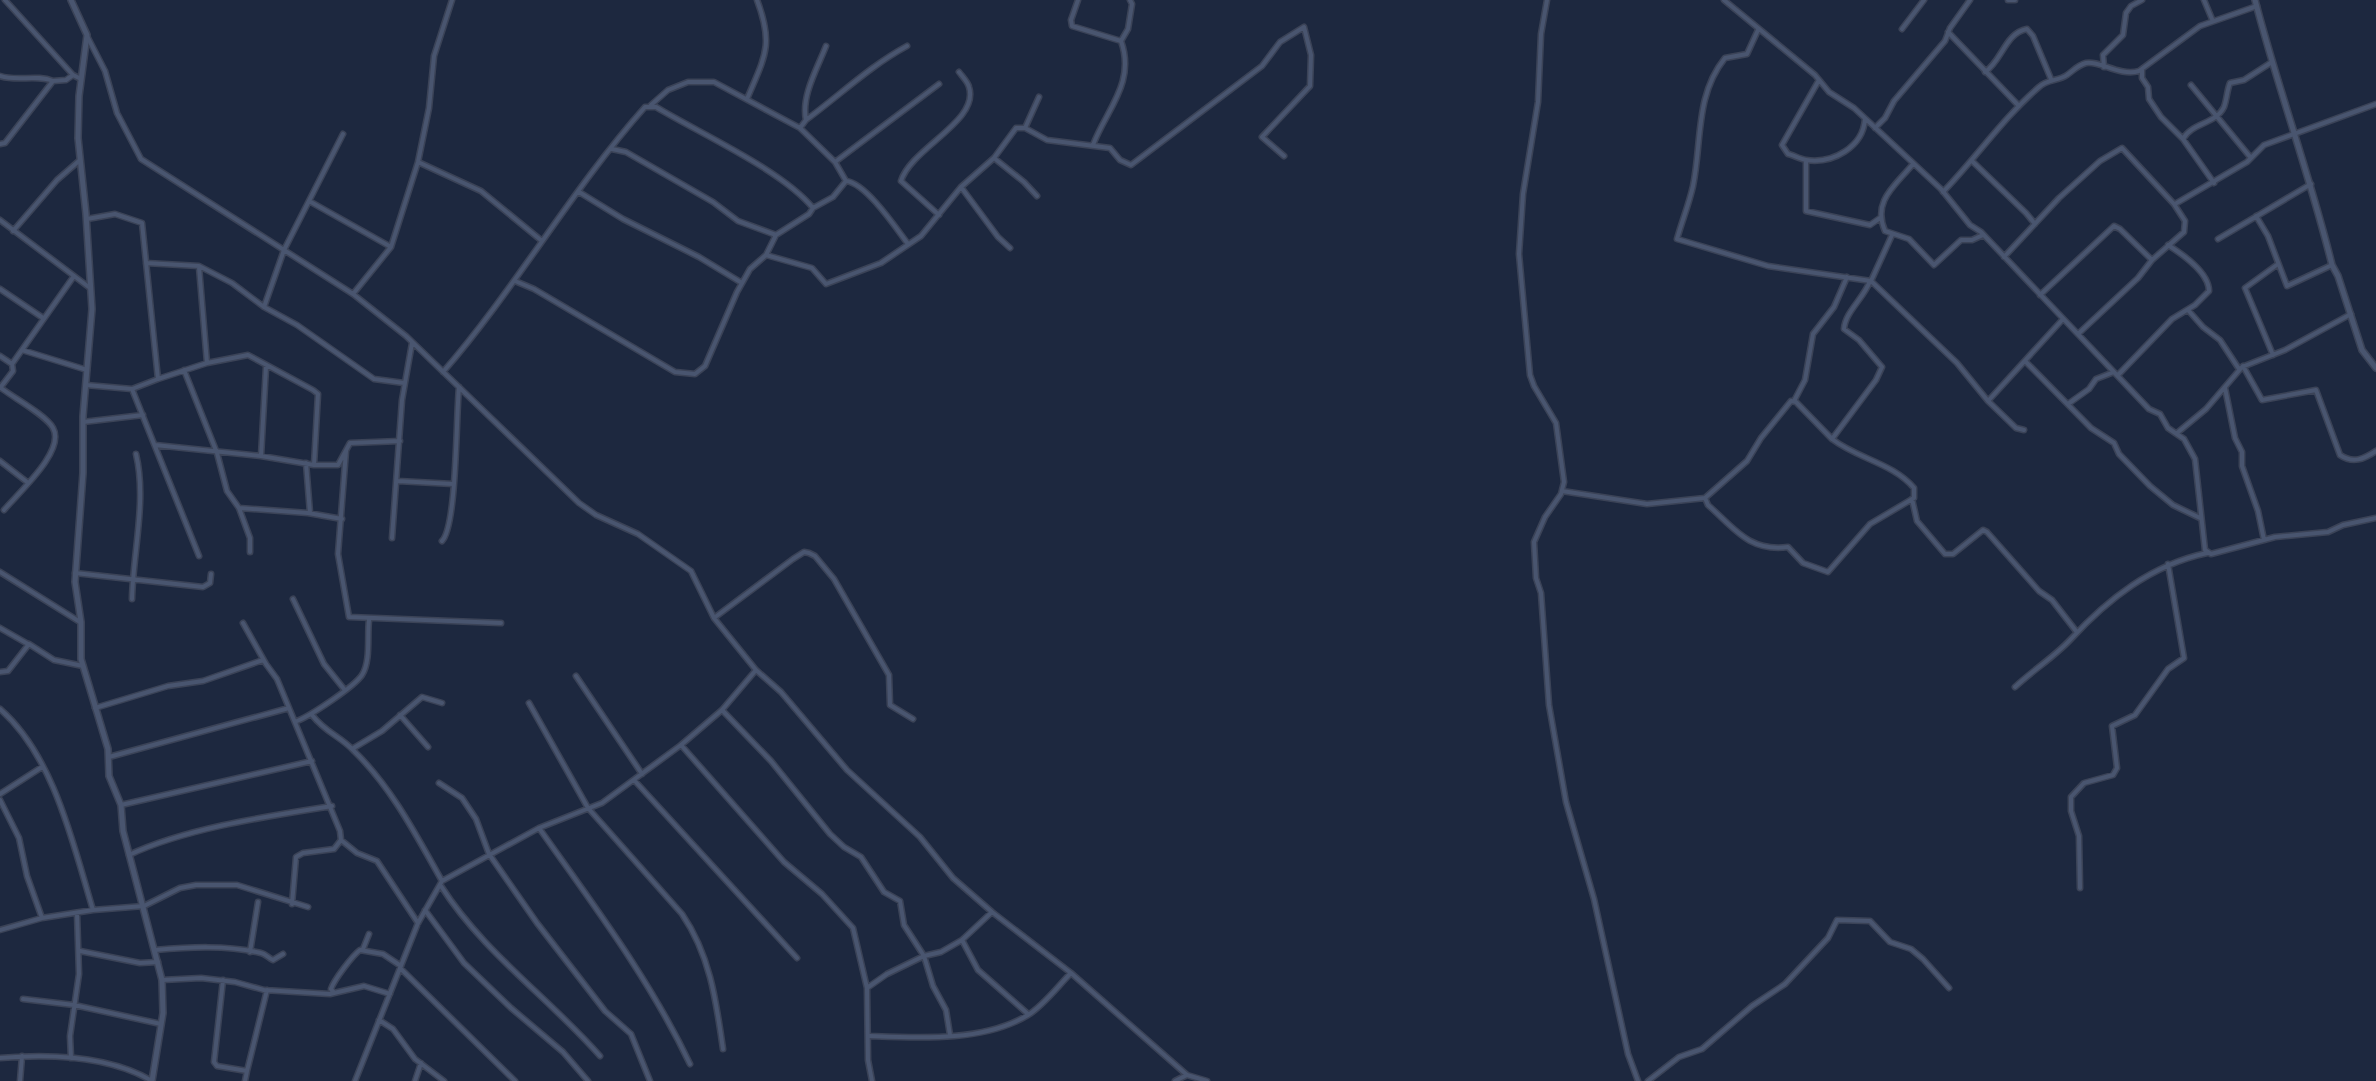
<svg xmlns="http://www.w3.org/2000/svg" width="2376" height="1081" viewBox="0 0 2376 1081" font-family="'Work Sans',sans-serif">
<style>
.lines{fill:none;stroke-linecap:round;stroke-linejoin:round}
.street-casing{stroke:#3b4357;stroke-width:7}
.secondary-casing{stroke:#3b4357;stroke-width:8}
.street{stroke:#49556f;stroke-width:4}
.secondary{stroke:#49556f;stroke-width:5}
</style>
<rect width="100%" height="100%" fill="#1d283f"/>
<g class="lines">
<defs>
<path id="street" d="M5 0 73 75 81 79
M1078 0 1071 20 1072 26 1121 41 1128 29 1132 4 1130 0
M1547 0 1541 34 1538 102 1523 194 1519 254 1530 375 1534 386 1556 423 1564 482 1561 494 1545 517 1534 542 1536 578 1541 593 1549 705 1566 802 1594 899 1628 1054 1638 1081
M1724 0 1815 75 1829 92 1854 108 1941 189 1970 225 1981 232 2149 409 2160 414 2168 428 2184 439 2195 459 2205 550 2211 554 2275 537 2328 532 2343 525 2376 518
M2008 0H2015
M2204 0 2212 19
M1902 29 1924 0
M1758 30 1747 54 1725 58C1695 95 1702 142 1693 186 1689 204 1682 221 1677 239L1768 266 1871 281 1957 363 1988 401 2063 319
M1948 32 2019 106
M87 36 105 71 117 113 141 159 353 294 406 336 579 503 596 515 638 534 691 571 714 618 756 670 781 692 847 770 920 837 953 878 992 912 1071 973 1187 1075 1207 1081
M2104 67 2103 55 2123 35 2126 13 2131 6 2142 0
M2142 69V78L2148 87 2149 99 2161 117 2183 139
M1985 72C2002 61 2005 33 2027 29L2033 36 2051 79
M0 76C18 82 36 74 53 81
M1819 80 1782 145 1788 154C1793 155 1800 159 1806 160 1833 164 1863 147 1865 119
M2191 85 2251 158
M747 99C765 56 774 45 757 0
M651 105 668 90 688 82H714L800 128 835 162 846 181
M806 120C840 95 870 66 907 46
M800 128 806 120C801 96 817 69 826 46
M1025 128 1047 140 1110 148 1120 160 1131 165 1262 66 1280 42 1304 27 1311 55 1310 86 1262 137 1284 156
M1875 128 1885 118 1894 101 1945 41 1950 28 1970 0
M0 144 5 143 53 81 66 80 73 75
M1093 145C1106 110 1136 83 1121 41
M612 149 626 152 713 202 738 221 776 235
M994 158 1024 182 1037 196
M1806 160V211L1870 225 1880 218
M1972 161 2026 213 2035 224
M418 162 481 191 542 241
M835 162 939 84
M1913 164C1895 186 1872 201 1885 231L1909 239 1934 265 1961 240H1972L1983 235
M2214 183 2183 139C2191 123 2216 124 2224 107 2227 99 2227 90 2230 83L2244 80 2272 62
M961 187 998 237 1010 248
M579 192 623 219 699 257 742 283
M1943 192C1976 158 2003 118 2039 87 2047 79 2059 81 2067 75 2074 70 2078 65 2086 63 2099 60 2120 77 2139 71L2200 26 2257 6
M309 201 391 247
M2175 204 2247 162 2264 145 2376 104
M813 208 833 197 846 181C866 183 896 228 908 244
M939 215 901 181C911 148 980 121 969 87 968 82 962 76 959 72
M2256 216 2268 236 2287 286 2332 265
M0 220 90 288
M13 231 57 180 80 160
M2218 239 2311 184
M284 250 343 134
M766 255 812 268 826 284 881 263 921 236 961 187 994 158 1016 128H1025L1039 97
M2004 257 2059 198 2100 161 2122 148 2174 204 2185 221 2184 232 2152 260
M146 263 199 266 232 283 264 307 297 325 374 379 404 383
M199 267 207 363
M1871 281 1892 235
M0 289 43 318
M353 294 391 247 418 162 429 108 434 56 452 0
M2040 295 2114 226 2120 229 2152 260 2138 278 2078 334
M264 307 284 250
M2188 310 2203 327 2220 340 2239 369
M22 350 87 370
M2273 355 2245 288 2278 264
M0 356 12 364
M2025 361 2091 428 2114 443 2119 454 2150 486 2173 505 2200 518
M2243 366 2262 400 2316 390 2340 455C2353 464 2364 459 2376 451
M184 370 217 453 227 491 239 508 250 538V552
M443 372C516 288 571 190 645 107H656C699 133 782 170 813 208L809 214 776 235 766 255 750 269 737 292 705 366 695 374 675 372 534 289 515 281
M2118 375 2172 319 2195 305 2209 291C2209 272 2182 254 2168 245
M158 379 207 363 248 355 313 390 318 394 314 465
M86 385 132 389 158 379 142 223 115 214 87 219
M0 388 13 371 12 364 74 276
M1 388C14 398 46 415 53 428 66 451 18 493 4 510
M2225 388 2235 438 2242 452V466L2258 511 2264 540
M132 389 199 556
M1794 401 1805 380 1813 334 1834 307 1847 277
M1988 401 2016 428 2024 430
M2068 404 2089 389 2096 379 2114 372
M83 422 143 415
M2177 433 2206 409 2242 367 2285 350 2351 314
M155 445 261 456 314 465H338L350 443 400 441
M346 451 338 554 349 617 501 623
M261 456 266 367
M0 461 27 482
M306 463 310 513
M398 481 453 484
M1562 491 1647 504 1705 498 1708 505C1735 529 1749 552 1788 547L1803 563 1828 572 1870 524 1914 498V488C1893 463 1858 459 1832 439L1876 380 1882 367 1859 340 1844 329C1845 312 1864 298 1870 281
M1705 498 1747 461 1761 438 1791 401 1796 402 1832 439
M1912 499 1917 521 1945 554H1953L1983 530 1987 532 2039 591 2052 600 2076 631
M239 508 308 513 342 519
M392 538 402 400 412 343
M442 541C457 526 456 416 459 387
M0 572 80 622
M75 573 203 587 210 583 211 574
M132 599C133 552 147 500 136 454
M293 599 324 664 344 689
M714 618 793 559 804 552 809 553 815 556 834 579 889 675 890 705 913 719
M243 623 266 664 277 679 340 831 341 840 334 849 303 853 296 857 292 904
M0 628 28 644
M0 672 8 671 29 644 54 660 83 666
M576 676 642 774
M2015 687C2032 671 2054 657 2070 640 2108 599 2151 565 2207 553
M529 703 588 808 682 914C710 955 716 1000 723 1049
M95 708 168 686 203 681 263 660
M0 709C54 756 73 844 93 910
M722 710 771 761 830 834 844 847 861 857 884 892 900 901 904 925 924 956 933 986 946 1010 950 1035
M312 715C326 733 340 736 354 751 392 788 416 835 442 881
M400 715 428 747
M297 721C310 716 354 687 362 675 371 661 367 636 369 620
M681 745 784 862 822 894 853 928 867 988 868 1060 872 1081
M352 749 382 731 422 697 442 703
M109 757 289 708
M634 780 797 958
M439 783 462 798 476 819 489 854 537 923 605 1011 631 1034 650 1081
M0 794 42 767
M0 800 19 838 27 876 42 918
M121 805 312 761
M539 828C594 906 649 978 690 1064
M341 840 357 853 377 861 418 923
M129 855C186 828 269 816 332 806
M441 886C483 952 548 997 600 1056
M2080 888 2079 836 2071 811V797L2084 783 2113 775 2117 768 2112 726 2135 715 2168 669 2184 658 2168 564
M425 910 464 963 511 1008 563 1052 588 1081
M0 930 42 918 93 910 144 906 180 888 196 885H237L308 907
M962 940 978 970 1028 1014
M363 949 369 934
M155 950C189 947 227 945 261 953 266 954 268 958 273 960L283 954
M80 951 140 963 158 962
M250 952 258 902
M400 968 515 1081
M162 980 201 978 235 982 264 990 330 994 334 993 331 989C334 980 352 956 360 950L383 954 401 966
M223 980 214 1062 217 1066 247 1071 267 990
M867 988 887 974 924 956 941 952 962 940 992 912
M334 993 364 986 390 994
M23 999 74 1005 161 1024
M379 1020 393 1029 415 1059 444 1081
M870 1036C919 1038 984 1042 1028 1015 1044 1005 1058 986 1071 973
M0 1058C49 1054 108 1055 152 1081
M71 1058 70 1036 79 974 77 913
M20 1081 22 1056
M245 1081 247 1071
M355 1081 418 923 442 881 539 828 602 803 681 745 722 710 756 670
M415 1081 421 1063
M1175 1081 1187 1075
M1648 1081 1679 1057 1702 1049 1752 1006 1785 984 1828 938 1837 920 1870 921 1890 942 1911 949 1923 959 1949 988"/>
<path id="secondary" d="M71 0 87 35 79 96 78 138 86 214 92 309 83 416V473L75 582 81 622V659L108 749 109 776 121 805 123 831 162 980 163 1013 152 1081
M2255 0C2278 89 2310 175 2332 265L2338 276 2362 350 2376 368"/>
</defs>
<use href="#street" class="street-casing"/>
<use href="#secondary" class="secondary-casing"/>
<use href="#street" class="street"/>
<use href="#secondary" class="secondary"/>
</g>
</svg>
